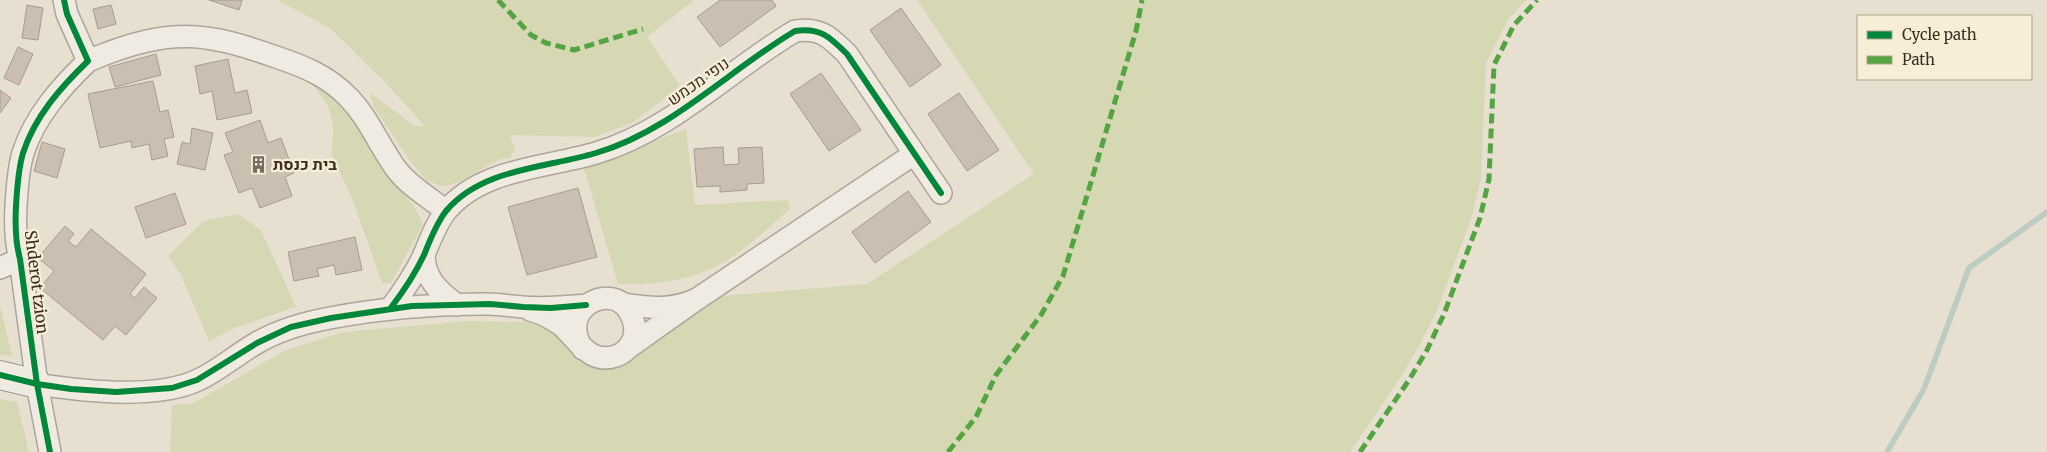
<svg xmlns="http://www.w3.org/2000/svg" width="2047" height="452" viewBox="0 0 2047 452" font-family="Merriweather,Heebo,serif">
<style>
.green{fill:#d6d7b3}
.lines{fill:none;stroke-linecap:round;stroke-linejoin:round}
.stream{stroke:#bcccc2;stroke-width:5.5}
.building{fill:#cbbfb2;stroke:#a89c90}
.street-casing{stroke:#ada599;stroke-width:24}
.secondary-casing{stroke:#9c958a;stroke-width:30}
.street{stroke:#efebe3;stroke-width:21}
.secondary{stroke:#efebe3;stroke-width:28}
.quiet{stroke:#54a441;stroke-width:5;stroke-dasharray:10 5;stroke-linecap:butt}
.cycleway-casing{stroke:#f7eed8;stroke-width:9}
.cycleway{stroke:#00873e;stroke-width:6}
.labels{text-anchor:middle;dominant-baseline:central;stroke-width:4.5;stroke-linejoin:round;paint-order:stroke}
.street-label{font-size:16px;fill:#3d2e20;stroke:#f7eed8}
.poi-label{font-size:16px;font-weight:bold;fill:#3d2e20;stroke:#f7eed8;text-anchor:start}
</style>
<rect width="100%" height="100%" fill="#e7e0d1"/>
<path class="green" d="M277 0H694L647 37 680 86 632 123 594 137 510 135 515 148 510 158 500 159 457 183 449 185 441 186 426 180 411 162 373 106 370 93 415 126H425L383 80 330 28Z
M917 0H1526L1508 20 1486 63 1481 178 1472 216 1437 311 1419 346 1402 375 1350 452H170L172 405 192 404 284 351 344 332 467 321 528 322 563 336 575 351 633 355 721 296 867 284 1034 174Z
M313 84C320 88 327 91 333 96 355 115 371 151 388 175 402 195 415 201 423 225L391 283H382L352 198 332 156 333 125 328 106Z
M686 129 695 205 788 200 790 209C766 229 741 255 713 268 682 282 650 285 618 284L584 168Z
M238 214 261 230 296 307 234 328 209 341 181 275 168 256 204 221Z
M0 305 12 356 0 355Z
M0 399 17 402 29 452H0Z"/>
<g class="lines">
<path class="stream" d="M1887 452 1924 389 1969 268 2047 212"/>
</g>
<path class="building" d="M209 0H242L239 10Z
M720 0H772L776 6 720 47 697 17Z
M27 5 43 8 38 40 22 38Z
M111 5 116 24 98 29 93 9Z
M901 8 941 65 910 87 870 30Z
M18 47 33 54 19 85 4 78Z
M156 54 161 75 115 87 109 67Z
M228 59 235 93 247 90 252 113 217 120 212 91 200 94 195 66Z
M821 73 861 130 829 151 790 94Z
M153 81 160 112 168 110 174 137 164 139 168 156 152 160 149 144 132 148 131 141 100 148 88 94Z
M0 90 11 98 0 113Z
M959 93 999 150 967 171 928 114Z
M260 120 268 143 281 138 294 173 285 177 292 196 260 208 252 188 239 193 224 155 233 152 225 133Z
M192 128 213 133 205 170 177 164 182 142 190 144Z
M42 142 65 149 57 178 34 171Z
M723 147 724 165 739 164 738 148 762 147 764 183 747 184V190L720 192V186L697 187 694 149Z
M578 188 597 257 527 275 508 207Z
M908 191 931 222 875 263 852 232Z
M175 193 186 224 146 238 135 207Z
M65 226 74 234 68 241 76 247 91 229 146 274 130 294 135 298 144 287 157 298 126 335 115 326 103 340 40 288 54 271 38 258Z
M355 237 362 270 336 275 334 265 317 269 319 276 294 281 288 252Z"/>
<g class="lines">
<defs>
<path id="street" d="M88 61C125 45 166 32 206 38 230 41 253 49 276 57 303 66 328 76 348 97 369 118 379 146 397 170 409 186 430 198 446 211
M424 254C424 278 438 291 457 305
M0 268 20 259
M697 299 914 154
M623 304C651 308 670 311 697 299L628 348
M390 309C403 292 415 274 424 255 430 240 436 224 446 211 482 168 546 168 596 153 671 131 729 70 795 31 820 27 830 37 847 54L941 193
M530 310C541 313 551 318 561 325 578 340 589 365 616 356 623 354 630 347 633 340 636 332 635 323 631 315 615 278 555 308 583 349
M37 384C81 391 156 400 198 380 218 371 236 355 255 344 278 330 303 323 330 318 382 308 435 304 488 304 499 304 510 306 522 307 543 309 564 307 586 305
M50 452 37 384 20 259C15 241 15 224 16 206 17 189 18 170 23 153 35 116 61 87 88 61L67 14 64 0"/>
<path id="secondary" d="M0 375 37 384"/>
</defs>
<use href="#street" class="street-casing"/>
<use href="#secondary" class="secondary-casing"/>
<use href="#street" class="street"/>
<use href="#secondary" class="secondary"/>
<path class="quiet" d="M498 0 531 35 546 43 574 50 643 29
M948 452 976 417 996 375 1041 315 1063 276 1136 31 1142 0
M1360 452 1409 380 1427 350 1444 314 1480 218 1489 179 1494 65 1514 25 1537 0"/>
<defs>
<path id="cycleway" d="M390 309C403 292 415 274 424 255 430 240 436 224 446 211 482 168 546 168 596 153 671 131 729 70 795 31 820 27 830 37 847 54L941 193
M0 375 37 384 71 389 116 392 172 388 197 380 257 343 291 327 331 318 412 306 490 304 523 307 551 308 586 305
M50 452 37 384 20 259C15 241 15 224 16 206 17 189 18 170 23 153 35 116 61 87 88 61L67 14 64 0"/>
</defs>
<use href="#cycleway" class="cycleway-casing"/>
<use href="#cycleway" class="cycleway"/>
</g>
<defs>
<symbol id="building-bare" viewBox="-9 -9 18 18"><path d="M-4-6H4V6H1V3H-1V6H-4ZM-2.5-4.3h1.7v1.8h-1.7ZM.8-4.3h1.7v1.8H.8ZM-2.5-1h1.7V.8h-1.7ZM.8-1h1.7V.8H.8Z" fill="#786c5e" stroke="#f7eed8" stroke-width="2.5" paint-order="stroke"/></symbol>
</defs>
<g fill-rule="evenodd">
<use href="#building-bare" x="246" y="152" width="25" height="25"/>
</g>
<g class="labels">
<g class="street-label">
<text transform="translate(698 81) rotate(-35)">נופי מכמש</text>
<text transform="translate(37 282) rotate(83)">Shderot tzion</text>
</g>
<g class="poi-label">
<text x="273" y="164">בית כנסת</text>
</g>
</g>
<rect x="1857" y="15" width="175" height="65" fill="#f7eed8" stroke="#ada18e"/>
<rect x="1867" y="31" width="25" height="8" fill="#00873e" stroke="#ada18e"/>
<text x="1902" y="40" font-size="15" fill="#3d2e20">Cycle path</text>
<rect x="1867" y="56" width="25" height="8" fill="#54a441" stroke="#ada18e"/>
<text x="1902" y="65" font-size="15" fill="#3d2e20">Path</text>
</svg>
